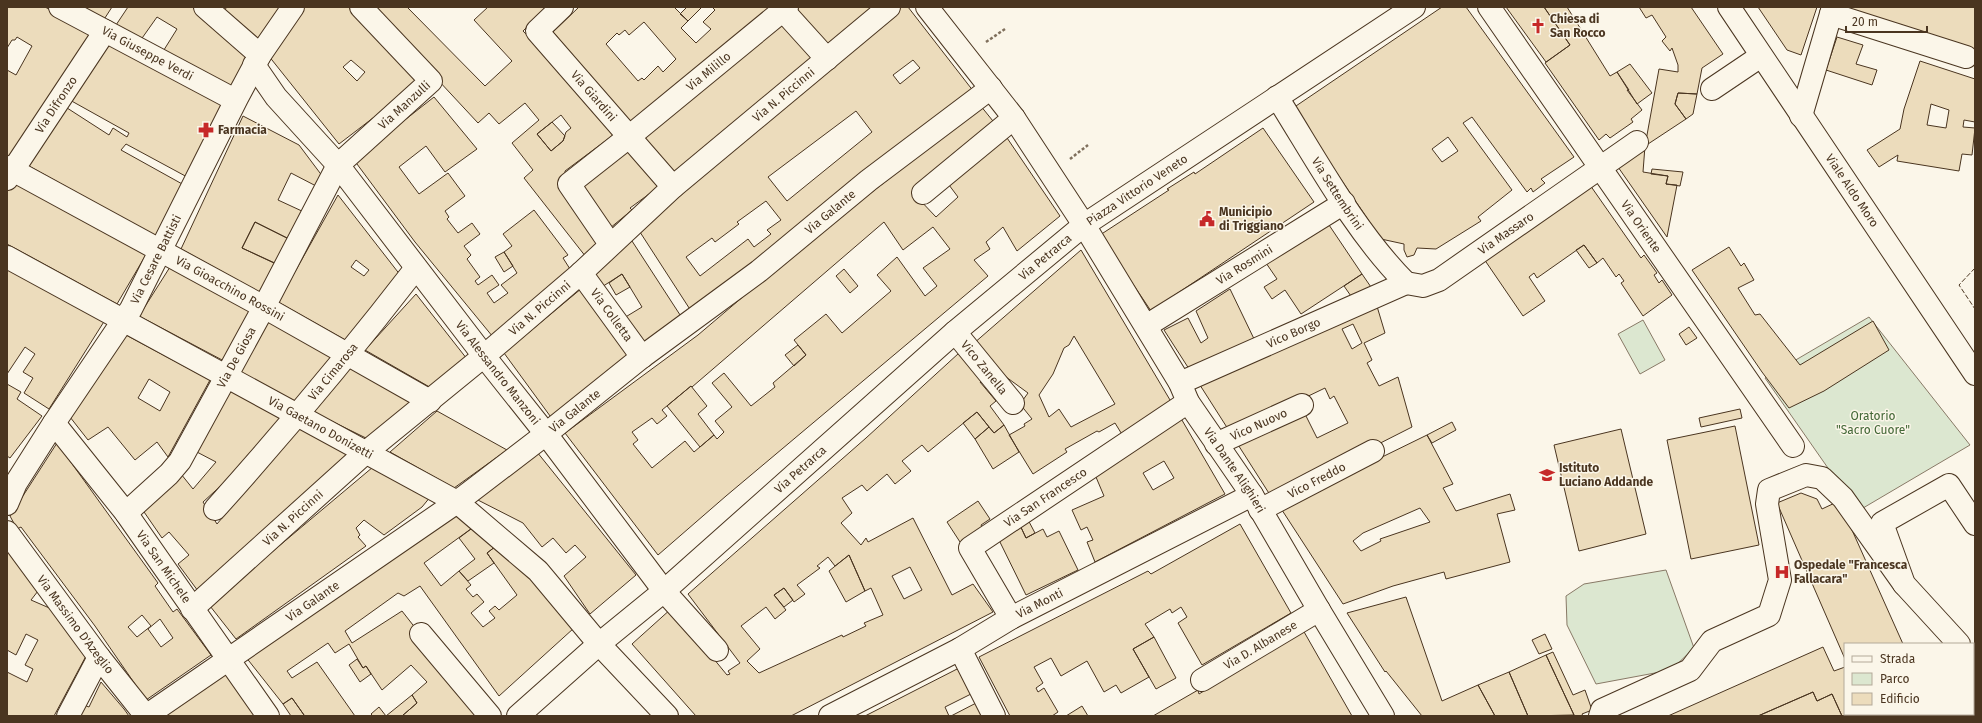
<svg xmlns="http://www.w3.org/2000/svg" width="1982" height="723" viewBox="0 0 1982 723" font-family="'Fira Sans',sans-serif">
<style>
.green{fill:#dce7d0;stroke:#887966}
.building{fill:#ecdcbc;stroke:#4a3520;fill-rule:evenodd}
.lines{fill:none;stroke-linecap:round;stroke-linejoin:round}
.minor-casing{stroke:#4a3520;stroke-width:24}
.path{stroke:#7f6f5c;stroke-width:2.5;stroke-dasharray:3 2;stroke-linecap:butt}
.minor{stroke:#fbf6e9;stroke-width:22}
.fence{stroke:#4a3520;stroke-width:1;stroke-dasharray:5 2;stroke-linecap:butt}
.labels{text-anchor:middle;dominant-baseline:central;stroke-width:3;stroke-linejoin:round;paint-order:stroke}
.poi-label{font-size:12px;font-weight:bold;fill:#4a3520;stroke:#fbf6e9;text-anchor:start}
.street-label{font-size:12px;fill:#4a3520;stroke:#fbf6e9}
.park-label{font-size:12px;fill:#436837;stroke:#fbf6e9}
</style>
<rect width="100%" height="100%" fill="#fbf6e9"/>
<path class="green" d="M1869 317 1970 445 1858 511 1765 378Z
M1643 320 1665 360 1640 374 1618 334Z
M1666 570 1694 648 1671 670 1596 684 1567 625 1566 596 1584 584Z"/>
<path class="building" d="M7 7H45L95 34 12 158 7 156V70L16 75 32 46 17 37 15 40H12L7 48Z
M80 7H112L103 21Z
M128 7H192L249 54 232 93 162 53 177 29 157 17 140 41 114 28Z
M227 7H283L256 42 222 13Z
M303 7H350L393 50 420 82 339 144 268 55ZM351 60 365 72 357 81 343 67Z
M370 7H407L485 86 512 61 474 20 488 7H547L523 31 585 95 616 133 565 171 566 184 627 147 660 186 630 208 632 210 604 233 586 257 524 178 533 170 512 143 539 120 525 103 499 124 489 113 478 123ZM561 115 571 128 566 132 563 141 551 151 537 134Z
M579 7H674L688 21 681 28 696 43 711 29 703 22 715 10 712 7H775L629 123 553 32ZM644 22 676 59 663 72 658 66 644 80 642 78 638 81 606 44 617 33 619 35 625 30 629 35Z
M687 7H702L688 21 680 14Z
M792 7H882L828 52Z
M897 7H908L974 92 693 314 638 229ZM913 60 920 68 900 84 893 75ZM856 111 872 132 787 201 768 177ZM766 201 781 220 767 230 771 234 754 247 748 239 700 276 686 257 712 238 715 242 739 224 737 222Z
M1442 7H1466L1574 157 1541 179 1545 183 1533 192 1531 188 1527 192 1472 117 1463 123 1512 190 1478 217 1481 221 1436 249 1417 248 1414 255 1407 257 1404 250V244L1381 239 1293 108ZM1448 137 1458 151 1442 162 1432 149Z
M1506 7H1544L1570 45 1546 62Z
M1544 7H1567L1610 76 1617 72 1629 90H1627L1642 110 1631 119 1633 122 1610 138 1606 134 1599 140 1545 63 1570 45Z
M1639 7H1691L1723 54 1702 68 1697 94 1678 93 1675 104 1686 119 1645 146 1659 69 1678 72V65L1672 48 1670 51 1662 41 1666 37 1652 15 1646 18Z
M1758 7H1817L1801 55 1787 50Z
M1975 7V49L1847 8V7Z
M786 22 816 56 674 176 641 137Z
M1837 37 1863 45 1856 64 1877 70 1872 85 1826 70Z
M108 40 224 104 189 178 126 144 121 150 184 185 157 237 27 165 64 106 109 135 113 128 127 137 129 133 68 99Z
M1920 61 1975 79V122L1964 120 1963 127 1975 128 1972 155 1962 154 1959 171 1897 161 1898 155 1879 167 1867 150 1900 129 1904 109ZM1931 104 1949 110 1946 128 1927 125Z
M1630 64 1652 93 1637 104 1617 72Z
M1678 93 1697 94 1693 114 1686 119 1675 104Z
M434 97 477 149 445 172 426 146 399 167 419 194 448 173 465 196 445 211 449 217 447 219 458 233 472 223 480 234 464 246 471 255 467 259 480 277 475 281 478 285 492 275 499 285 487 293 494 303 508 293 501 285 517 273 504 252 512 246 503 234 534 210 568 255 563 258 570 269 493 337 415 242 354 160Z
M980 105 997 126 917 197 936 217 958 197 946 181 1003 132 1060 216 1017 251 1003 227 986 242 990 249 974 260 988 276 726 496 658 555 565 433 698 335 805 244 899 171ZM884 222 903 250 933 227 950 249 923 268 937 286 925 296 897 257 877 275 891 291 842 333 826 314 794 340 806 355 773 383 775 387 751 406 724 373 712 383 732 407 715 421 724 432 717 439 714 435 694 452 685 441 652 468 633 444 638 440 632 432 652 418 657 424 667 416 662 410 691 386 692 387Z
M243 116 299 145 323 177 318 187 291 173 278 200 304 212 289 239 255 222 242 248 276 264 261 293 181 249Z
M552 122 565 136 563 141 551 151 537 134Z
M1263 128 1314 202 1151 311 1100 235 1169 190 1167 189 1194 172 1195 174Z
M1645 146 1643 172 1668 176 1666 184 1677 185 1667 237 1618 167Z
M1652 169 1683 172 1680 186 1666 184 1668 176 1651 174Z
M13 180 147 253 117 304 7 244V189Z
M1590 185 1641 258 1644 255 1657 273 1654 275 1659 283 1662 280 1672 295 1643 316 1621 283 1624 281 1619 274 1616 277 1603 258 1597 263 1584 245 1537 278 1534 273 1529 277 1545 301 1523 316 1484 259Z
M338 195 401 276 347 341 278 302ZM356 260 369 270 364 276 351 267Z
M255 222 289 239 277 264 242 248Z
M1327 222 1362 274 1301 314 1285 290 1272 299 1264 287 1277 279 1266 263Z
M632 241 684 321 553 420 504 353 588 283 583 274ZM622 274 642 307 614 324 594 292Z
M1584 245 1597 263 1589 268 1576 250Z
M1729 247 1741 266 1744 263 1754 280 1738 288 1755 315 1760 314 1800 365 1873 321 1889 350 1824 391 1789 408 1762 372 1692 270Z
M1081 250 1173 405 1123 436 1115 423 1099 432 1097 431 1065 449 1067 452 1033 474 1009 435 1025 426 1024 424 1032 419 1020 404 1028 393 1002 374 973 344ZM1074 336 1115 404 1071 427 1059 409 1049 417 1039 395 1053 374 1064 348 1069 345Z
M504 252 513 266 504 272 495 257Z
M170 267 252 309 224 361 139 316Z
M7 269 105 320 49 409 24 393 33 378 23 372 35 354 25 347 7 374Z
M844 269 858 286 850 293 836 276Z
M622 274 630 287 616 295 609 283Z
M1362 274 1373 290 1353 299 1344 286Z
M1230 289 1256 343 1191 372 1164 330 1188 318 1201 343 1208 338 1196 311Z
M416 294 467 359 433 389 365 350Z
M1376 303 1385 333 1364 343 1372 360 1367 363 1379 386 1398 377 1412 427 1272 498 1198 382ZM1353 324 1362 343 1352 349 1342 329ZM1325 388 1330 399 1334 396 1348 423 1317 438 1304 412 1269 415Z
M267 321 336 355 297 402 237 374Z
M1689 327 1697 338 1686 345 1679 334Z
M126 335 210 380 168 457 157 442 135 460 108 427 88 440 70 417ZM149 379 170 392 160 411 138 398Z
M798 345 806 355 794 366 785 355Z
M959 353 986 377 980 382 996 401 990 406 1004 425 994 433 977 412 928 452 922 445 902 461 911 471 895 484 887 474 867 491 862 485 842 498 852 513 841 523 861 545 866 538 868 542 913 518 952 595 973 584 993 612 791 716H696L632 644 672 608 727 675 730 674 728 671 740 663 688 594 866 438ZM849 555 865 591 871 588 883 615 864 623 866 626 843 637 842 635 759 673 747 661 760 649 741 626 766 607 775 619 786 610 774 595 784 588 794 602 805 594 797 585 820 568 817 566 828 557 835 566ZM910 567 922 590 904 599 892 576Z
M352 366 416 400 372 441 311 411Z
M7 384 21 392 17 399 42 416 10 458 7 456Z
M691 386 707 406 698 414 714 435 700 447 667 406Z
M230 390 282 417 226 481 203 502 217 524 298 428 354 455 198 591 178 564 189 555 169 532 162 538 142 509 181 474 193 489 216 462 195 451Z
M1740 409 1742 418 1701 427 1699 418Z
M437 411 507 450 454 488 390 452Z
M977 412 989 427 975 439 963 423Z
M1179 415 1225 494 1095 562 1087 542 1093 540 1087 527 1081 530 1072 510 1104 496 1093 470ZM1164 461 1174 478 1153 490 1143 473Z
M1452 422 1456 430 1432 443 1427 435Z
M1004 425 1019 452 993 469 975 439 989 427 994 433Z
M1735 426 1759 545 1691 559 1667 440Z
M1621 429 1646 534 1579 551 1554 445Z
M1427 435 1453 484 1443 488 1456 511 1510 494 1515 510 1497 514 1510 562 1446 579 1444 572 1393 586 1343 604 1280 507ZM1420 508 1430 522 1380 539 1381 541 1361 551 1353 541 1363 533Z
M57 443 158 583 155 586 173 612 177 609 211 655 146 700 95 626 21 527 17 529 10 516ZM142 615 151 626 137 637 128 627ZM160 619 173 638 161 647 148 629Z
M537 452 636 575 590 614 564 576 586 557 575 545 566 553 553 538 542 547 523 523 472 497Z
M373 467 431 496 422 507 384 535 364 520 356 528 360 535 358 537 366 546 236 639 210 606 254 567Z
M1801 493 1817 499 1822 509 1839 501 1903 644H1845V659L1777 503Z
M978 501 990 519 981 525 982 527 960 542 947 522Z
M453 510 479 523 424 563 441 586 459 571 471 585 466 589 473 597 477 594 484 602 471 613 483 627 495 618 489 611 495 606 499 610 517 595 487 553 508 537 574 628 499 696 420 586 404 596 398 593 345 631 352 643 402 611 481 712 477 716H402L417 703 412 695 427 682 411 665 382 690 366 666 363 668 349 644 335 653 328 643 287 671 292 678 317 662 355 716H303L304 715 292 698 283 704 245 656Z
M1026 516 1035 533 1026 538 1018 521Z
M1018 521 1026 538 1043 529 1047 537 1059 531 1078 570 1026 595 997 536Z
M479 523 496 546 487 553 494 563 468 581 459 571 475 559 459 538Z
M1240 524 1291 613 1202 665 1178 623 1187 617 1181 607 1172 613 1170 609 1145 624 1154 637 1133 649 1149 677 1121 693 1116 685 1104 692 1087 661 1061 676 1051 658 1034 667 1043 683 1036 688 1038 692 1044 688 1058 712 1052 716H1010L979 657 1148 571 1151 574Z
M7 548 38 591 31 600 54 610 86 656 54 716H7V672L27 682 33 669 25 665 38 640 26 634 16 655 7 650Z
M849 555 865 591 846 602 829 571Z
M784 588 793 600 784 607 774 595Z
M1406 597 1442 701 1478 685 1495 716H1422L1386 671 1385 672 1347 613Z
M1303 630 1352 716H1153L1198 690 1199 694Z
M1545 634 1552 649 1539 654 1532 640Z
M1154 637 1176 678 1156 689 1133 649Z
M1823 647 1834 671 1845 667V714H1934L1935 716H1842L1832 694 1817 701 1813 692 1758 716H1668Z
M1553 652 1573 695 1585 690 1592 710 1582 714 1583 716H1572L1574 715 1546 655Z
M1546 655 1574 715 1528 716 1509 672Z
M357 659 363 668 366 666 371 674 360 682 349 665Z
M961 667 973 693 945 707 949 716H865Z
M225 671 258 716H164Z
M1509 672 1528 716H1495L1478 685Z
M101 682 124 709 129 716H79L84 705 89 707Z
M1813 692 1817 701 1832 694 1842 716H1758Z
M412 695 417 703 402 716H386Z
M292 698 304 715 303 716H291L283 704Z
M1975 700V716H1937L1942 714H1973V701Z
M980 701 988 716H951Z
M1082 706 1088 716H1066Z
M379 707 386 716H373L371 714Z"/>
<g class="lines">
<defs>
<g id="minor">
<path id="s1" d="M60 7 235 100"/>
<path d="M205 7 260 55"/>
<path id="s2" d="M562 7 537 31 673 187"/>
<path d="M780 7 827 59"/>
<path id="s3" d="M927 7 1014 118 1084 225 1180 383 1188 402 1252 495 1319 610 1383 716"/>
<path id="s4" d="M1489 7 1793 446"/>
<path id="s5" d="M1729 7 1975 374"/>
<path d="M1831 14 1966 57"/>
<path id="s6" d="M254 65 276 97 338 165 484 356 546 434 664 591 717 650"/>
<path d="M1712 89 1761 56"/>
<path id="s7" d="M1277 97C1316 159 1355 232 1406 283"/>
<path d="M1801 116 1833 7"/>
<path id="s8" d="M7 167 264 307 430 401"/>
<path id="s9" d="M7 179 105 31"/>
<path d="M923 193 1014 118"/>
<path id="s10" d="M610 244 569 184 630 136 787 7"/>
<path id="s11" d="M7 257 457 502 538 571 599 644 667 716"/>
<path id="s12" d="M581 273 642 357"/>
<path id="s13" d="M1406 283 1423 286 1439 280 1637 142"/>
<path id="s14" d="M1146 326 1344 203"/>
<path id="s15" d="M955 332 1013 403"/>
<path id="s16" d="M1180 383 1406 283"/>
<path id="s17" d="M54 423 126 513 268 716"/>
<path id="s18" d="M1216 444 1302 405"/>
<path id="s19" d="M7 504 16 483 54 423 131 309 237 98 260 55 293 7"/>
<path id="s20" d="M215 509C285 431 352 351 416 268"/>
<path id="s21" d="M1260 510 1373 451"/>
<path id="s22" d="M126 513 169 474 180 461 264 307 338 165 431 81 361 7"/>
<path id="s23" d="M7 532 99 657 146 716 457 502 546 434 642 357 759 271 869 180 991 88"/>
<path id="s24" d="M192 609 365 453 484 356 581 273 673 187 889 7"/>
<path id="s25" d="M1011 618 970 548 1188 402"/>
<path d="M421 634 490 716"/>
<path d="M1959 644 1904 584 1882 523 1949 485 1975 524"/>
<path d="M960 649 994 716"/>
<path d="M1973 659 1975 662"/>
<path id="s26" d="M1202 680 1319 610"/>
<path d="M68 716 99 657"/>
<path id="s27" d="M518 716 599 644 664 591 955 332 1084 225 1414 7"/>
<path id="s28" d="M830 716 960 649 1011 618 1252 495"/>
<path d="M1600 716 1602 710 1690 670 1712 641 1769 615 1780 580 1767 504 1769 490 1806 475 1822 478 1843 498 1904 584"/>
</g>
</defs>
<use href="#minor" class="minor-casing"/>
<path class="path" d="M986 42 1005 29
M1070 159 1088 145"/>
<use href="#minor" class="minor"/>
<path class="fence" d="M1975 268 1959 285 1975 309"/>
</g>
<defs>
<symbol id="church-bare" viewBox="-9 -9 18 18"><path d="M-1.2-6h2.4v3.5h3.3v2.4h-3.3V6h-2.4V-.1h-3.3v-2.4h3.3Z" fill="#c62828" stroke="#fbf6e9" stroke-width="2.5" paint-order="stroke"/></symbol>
<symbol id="pharmacy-bare" viewBox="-9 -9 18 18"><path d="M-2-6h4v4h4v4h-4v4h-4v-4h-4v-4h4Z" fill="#c62828" stroke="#fbf6e9" stroke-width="2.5" paint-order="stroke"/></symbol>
<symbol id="civic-bare" viewBox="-9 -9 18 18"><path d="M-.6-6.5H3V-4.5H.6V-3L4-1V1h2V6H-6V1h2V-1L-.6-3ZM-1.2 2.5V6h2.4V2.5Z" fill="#c62828" stroke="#fbf6e9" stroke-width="2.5" paint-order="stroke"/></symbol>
<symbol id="school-bare" viewBox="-9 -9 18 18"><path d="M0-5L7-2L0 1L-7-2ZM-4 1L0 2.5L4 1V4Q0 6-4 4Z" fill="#c62828" stroke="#fbf6e9" stroke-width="2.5" paint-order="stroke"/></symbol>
<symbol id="hospital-bare" viewBox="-9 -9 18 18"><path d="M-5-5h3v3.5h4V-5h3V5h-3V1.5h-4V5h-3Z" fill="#c62828" stroke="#fbf6e9" stroke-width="2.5" paint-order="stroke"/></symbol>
</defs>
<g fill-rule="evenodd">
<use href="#church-bare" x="1527" y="15" width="22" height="22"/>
<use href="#pharmacy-bare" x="195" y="119" width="22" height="22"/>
<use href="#civic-bare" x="1196" y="208" width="22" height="22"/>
<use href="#school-bare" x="1536" y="464" width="22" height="22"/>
<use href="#hospital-bare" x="1771" y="561" width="22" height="22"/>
</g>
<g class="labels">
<g class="poi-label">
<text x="1550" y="19">Chiesa di<tspan x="1550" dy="14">San Rocco</tspan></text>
<text x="218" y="130">Farmacia</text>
<text x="1219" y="212">Municipio<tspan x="1219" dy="14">di Triggiano</tspan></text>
<text x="1559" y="468">Istituto<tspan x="1559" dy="14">Luciano Addande</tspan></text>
<text x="1794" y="565">Ospedale "Francesca<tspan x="1794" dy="14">Fallacara"</tspan></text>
</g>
<g class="street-label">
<text stroke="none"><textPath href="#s1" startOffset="99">Via Giuseppe Verdi</textPath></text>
<text stroke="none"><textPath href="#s10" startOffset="252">Via Milillo</textPath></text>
<text stroke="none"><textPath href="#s24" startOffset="784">Via N. Piccinni</textPath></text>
<text stroke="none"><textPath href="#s2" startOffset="121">Via Giardini</textPath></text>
<text stroke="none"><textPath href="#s9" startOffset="89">Via Difronzo</textPath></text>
<text stroke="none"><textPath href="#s22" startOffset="500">Via Manzulli</textPath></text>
<text stroke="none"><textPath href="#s27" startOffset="813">Piazza Vittorio Veneto</textPath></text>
<text stroke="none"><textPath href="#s5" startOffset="221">Viale Aldo Moro</textPath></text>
<text stroke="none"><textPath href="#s7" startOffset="114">Via Settembrini</textPath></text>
<text stroke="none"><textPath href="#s23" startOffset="1081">Via Galante</textPath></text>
<text stroke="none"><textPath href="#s4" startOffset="267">Via Oriente</textPath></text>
<text stroke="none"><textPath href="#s13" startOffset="116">Via Massaro</textPath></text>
<text stroke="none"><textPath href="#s27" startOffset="699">Via Petrarca</textPath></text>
<text stroke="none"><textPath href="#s19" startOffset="287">Via Cesare Battisti</textPath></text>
<text stroke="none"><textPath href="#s14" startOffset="116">Via Rosmini</textPath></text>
<text stroke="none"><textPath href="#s8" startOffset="254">Via Gioacchino Rossini</textPath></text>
<text stroke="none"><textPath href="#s24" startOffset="460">Via N. Piccinni</textPath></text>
<text stroke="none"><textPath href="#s12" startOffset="52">Via Colletta</textPath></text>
<text stroke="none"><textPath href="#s16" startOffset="124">Vico Borgo</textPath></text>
<text stroke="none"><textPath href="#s22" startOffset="193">Via De Giosa</textPath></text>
<text stroke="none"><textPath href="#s15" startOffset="46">Vico Zanella</textPath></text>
<text stroke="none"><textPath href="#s20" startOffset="181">Via Cimarosa</textPath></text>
<text stroke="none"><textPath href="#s6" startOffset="393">Via Alessandro Manzoni</textPath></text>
<text stroke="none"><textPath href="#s23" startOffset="757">Via Galante</textPath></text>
<text stroke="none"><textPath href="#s18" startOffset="47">Vico Nuovo</textPath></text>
<text stroke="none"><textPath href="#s11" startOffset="357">Via Gaetano Donizetti</textPath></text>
<text stroke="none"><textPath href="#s27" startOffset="375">Via Petrarca</textPath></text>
<text stroke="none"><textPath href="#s3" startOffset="557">Via Dante Alighieri</textPath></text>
<text stroke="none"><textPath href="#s21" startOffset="64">Vico Freddo</textPath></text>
<text stroke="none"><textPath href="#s25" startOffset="172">Via San Francesco</textPath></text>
<text stroke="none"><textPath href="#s24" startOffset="136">Via N. Piccinni</textPath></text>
<text stroke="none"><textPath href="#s17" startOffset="181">Via San Michele</textPath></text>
<text stroke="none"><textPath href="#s23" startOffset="433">Via Galante</textPath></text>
<text stroke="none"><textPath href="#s28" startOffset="238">Via Monti</textPath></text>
<text stroke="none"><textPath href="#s23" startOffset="115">Via Massimo D'Azeglio</textPath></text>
<text stroke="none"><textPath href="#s26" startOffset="68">Via D. Albanese</textPath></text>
</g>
<g class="park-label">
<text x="1873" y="416">Oratorio<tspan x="1873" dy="14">"Sacro Cuore"</tspan></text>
</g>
</g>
<rect width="1982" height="723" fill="none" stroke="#4a3520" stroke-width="16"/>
<rect x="1844" y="643" width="130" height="72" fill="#fbf6e9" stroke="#b4a999"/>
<rect x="1852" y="656" width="20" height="6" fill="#fbf6e9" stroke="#b4a999"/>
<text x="1880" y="663" font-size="12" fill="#4a3520">Strada</text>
<rect x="1852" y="673" width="20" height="12" fill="#dce7d0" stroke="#b4a999"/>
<text x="1880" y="683" font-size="12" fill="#4a3520">Parco</text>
<rect x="1852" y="693" width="20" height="12" fill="#ecdcbc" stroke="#b4a999"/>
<text x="1880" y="703" font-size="12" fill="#4a3520">Edificio</text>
<path d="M1846 26v6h81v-6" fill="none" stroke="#4a3520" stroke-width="2"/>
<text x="1852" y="26" font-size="12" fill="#4a3520" stroke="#fbf6e9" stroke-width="3" paint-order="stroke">20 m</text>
</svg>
